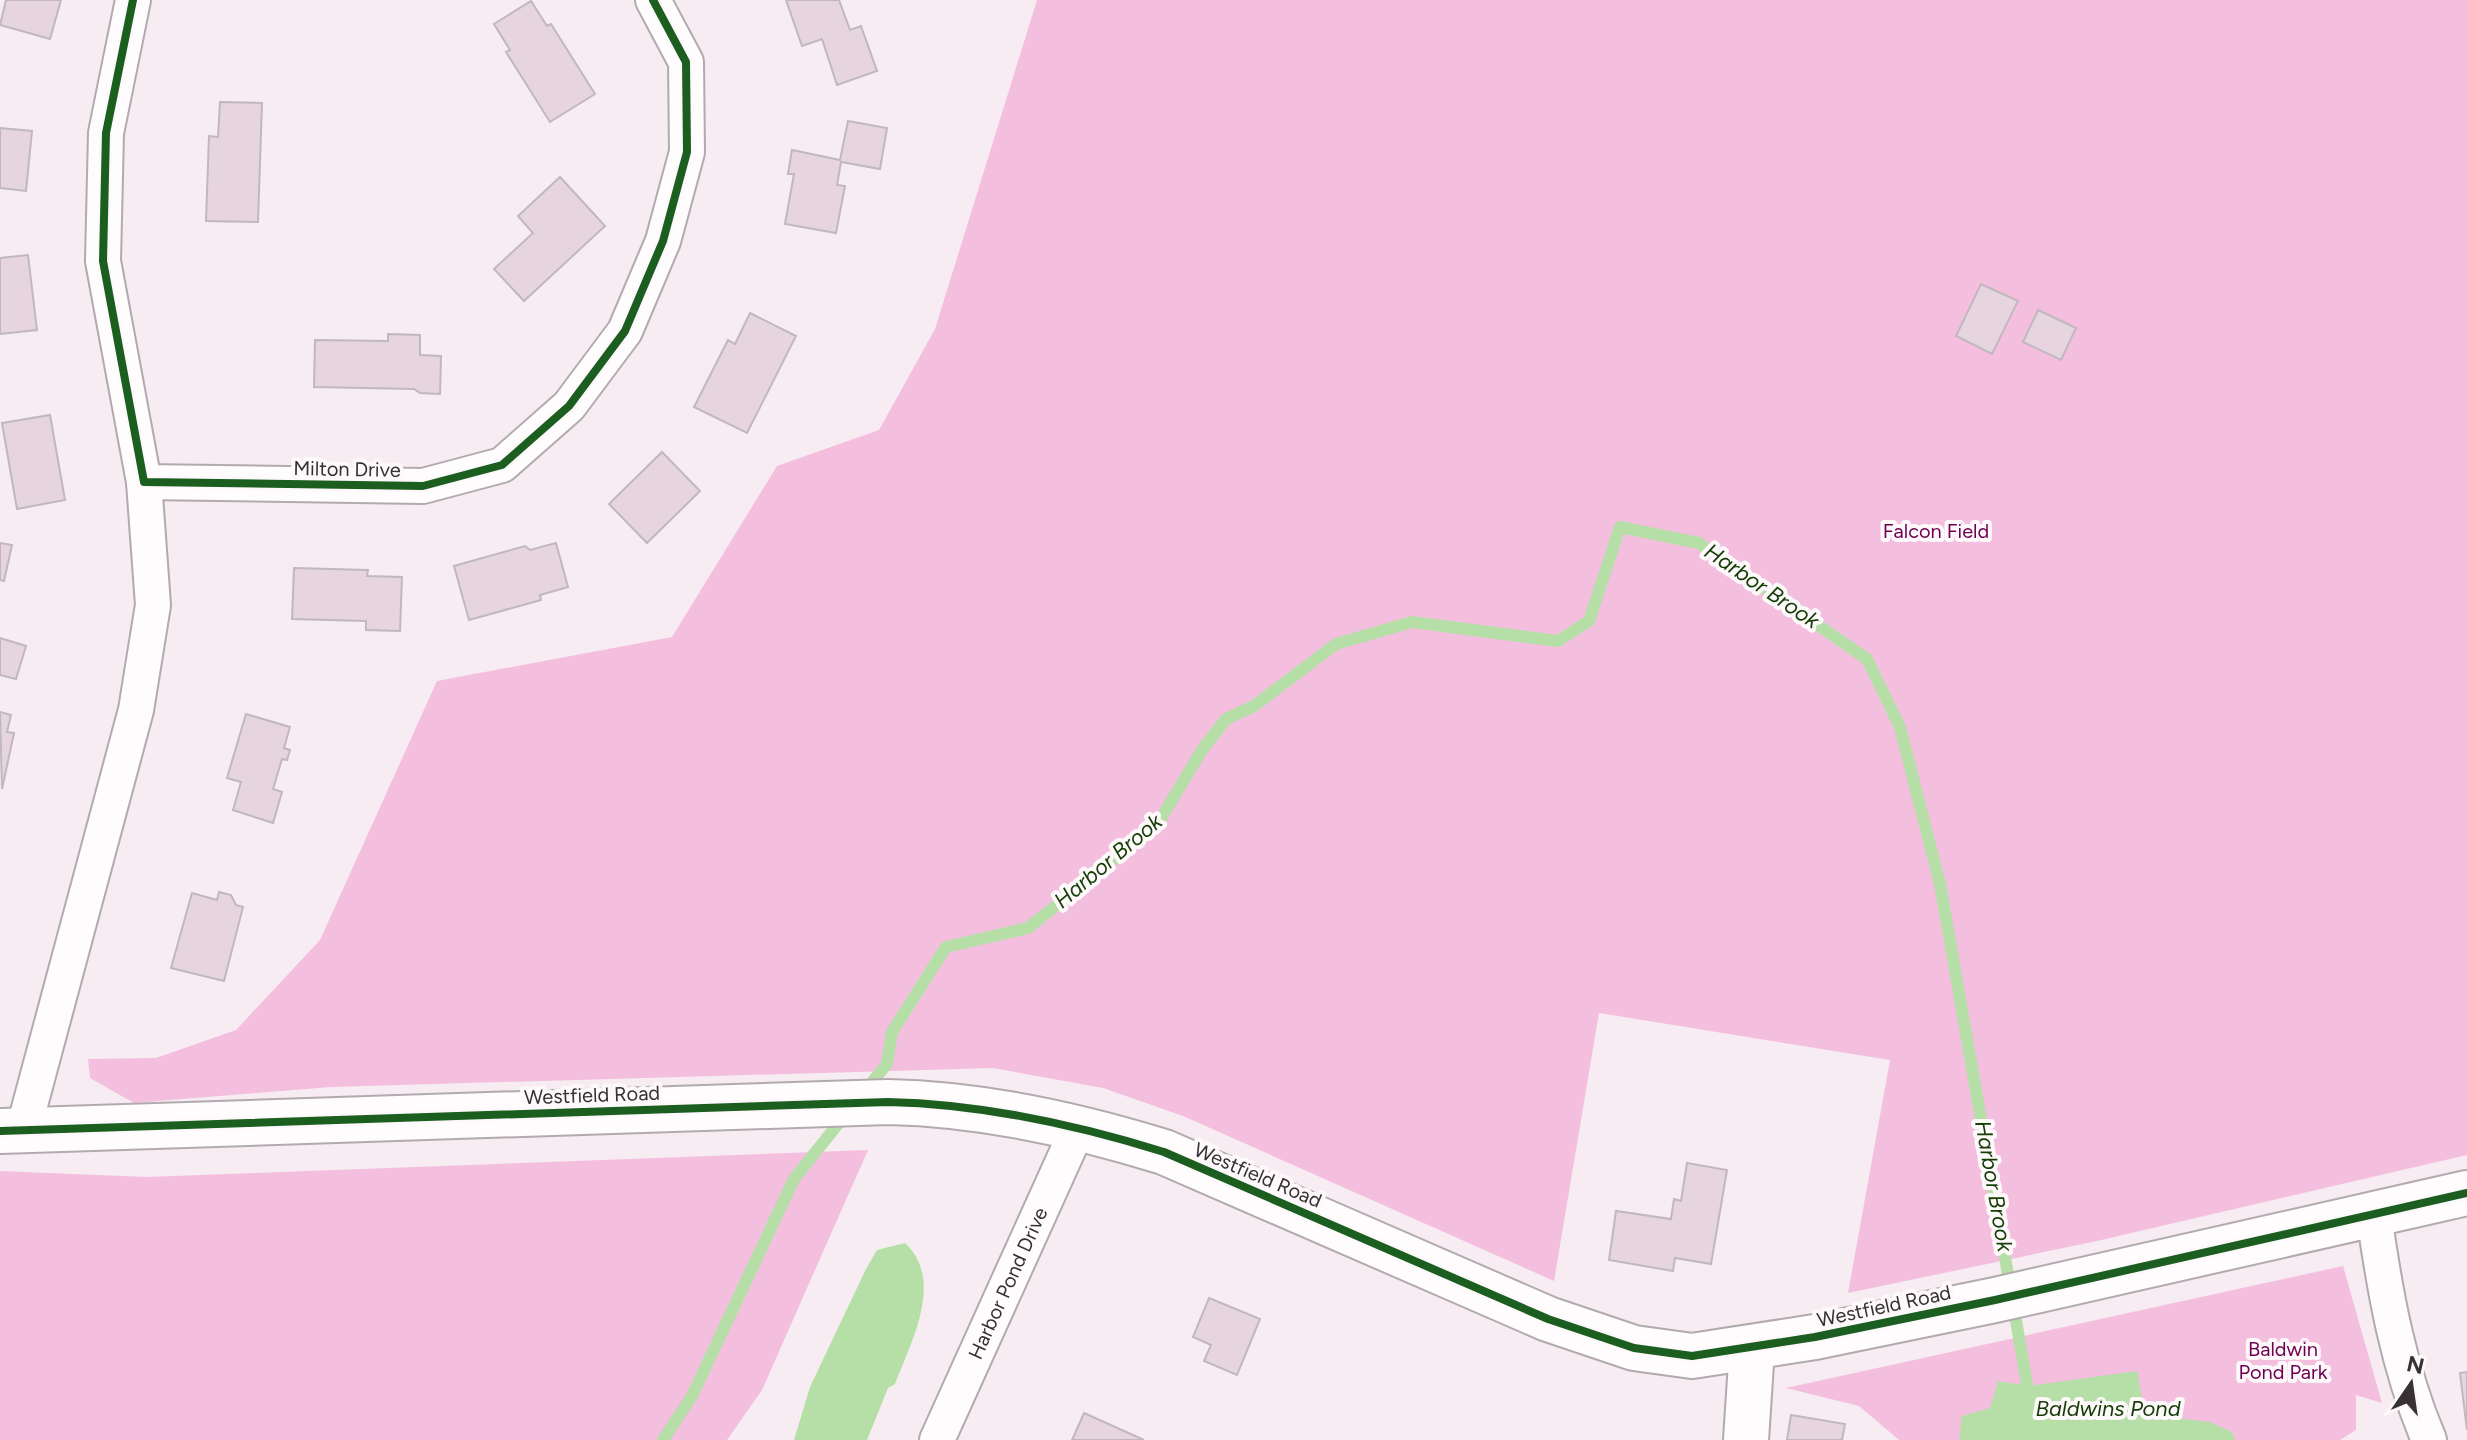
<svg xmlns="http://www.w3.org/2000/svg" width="2467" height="1440" viewBox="0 0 2467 1440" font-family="Figtree,sans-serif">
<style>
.green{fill:#f4bfdf}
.water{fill:#b6dfa8}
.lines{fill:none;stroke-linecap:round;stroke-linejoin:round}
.stream{stroke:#b6dfa8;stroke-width:12}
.building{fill:#e6d5df;stroke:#c0b8bc;stroke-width:2}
.street-casing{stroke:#b2aaae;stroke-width:38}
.secondary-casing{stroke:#b2aaae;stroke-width:48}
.street{stroke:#fefcfd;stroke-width:34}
.secondary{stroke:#fefcfd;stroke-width:44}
.cycleway-casing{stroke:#fdf9fb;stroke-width:13}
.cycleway{stroke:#1b5e20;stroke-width:8}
.labels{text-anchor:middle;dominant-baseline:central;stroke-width:8;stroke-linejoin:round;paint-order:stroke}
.street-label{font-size:20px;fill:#373134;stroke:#fdf9fb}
.park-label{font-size:20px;fill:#6e0051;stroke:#fdf9fb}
.water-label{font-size:22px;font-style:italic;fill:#143c04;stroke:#fdf9fb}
</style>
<rect width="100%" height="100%" fill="#f6ecf1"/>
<path class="green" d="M1037 0H2467V1155L2097 1241 1848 1293 1890 1060 1599 1013 1554 1281 1183 1116 1103 1088 993 1068 331 1087 134 1103 90 1078 88 1059 156 1058 236 1030 320 940 437 681 672 637 777 466 879 430 935 329Z
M868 1150 762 1390 727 1440H0V1171L147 1177Z
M2343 1266 2382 1403 2356 1395V1430L2340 1440H1899L1859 1406 1786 1388Z"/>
<path class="water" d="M905 1243C945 1280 911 1342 895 1384L888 1388 867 1440H794L810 1387 866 1269 877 1250Z
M2137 1371 2145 1414 2210 1422 2232 1432 2235 1440H1959L1962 1416 1990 1408 1998 1381 2029 1386Z"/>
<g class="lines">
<path class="stream" d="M863 1093 887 1064 892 1032 946 947 1028 928 1157 825 1202 750 1226 719 1254 706 1336 644 1412 622 1558 641 1589 621 1620 527 1699 543 1867 659 1900 727 1940 884 2030 1401
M663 1440 692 1396 794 1179 846 1114"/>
</g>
<path class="building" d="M6 0H61L50 39 0 25Z
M786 0H839L850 30 861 26 877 71 837 85 822 39 802 46Z
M531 1 547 26 551 24 595 94 550 122 506 52 510 50 494 24Z
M220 102 262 103 258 222 206 221 209 136 218 137Z
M848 121 887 128 880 169 841 162 837 185 845 186 836 233 785 224 794 174H788L792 150 840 160Z
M0 128 32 131 26 191 0 188Z
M560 177 605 226 524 301 494 269 533 233 518 216Z
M28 255 37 330 0 334V258Z
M1981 284 2018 301 1992 354 1956 336Z
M2038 310 2076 328 2061 360 2023 342Z
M750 313 796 336 747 433 694 407 728 340 735 344Z
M388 334 420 335V355L441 356 440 394 420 393 414 389 314 387 315 340 388 341Z
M50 415 65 500 17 509 2 423Z
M662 452 700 491 647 543 609 504Z
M0 543 12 545 4 581 0 580Z
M556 543 568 587 540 595 541 600 469 620 454 566 525 546 530 550Z
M294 568 368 570 367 576 402 577 400 631 366 630V621L292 619Z
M0 638 26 646 16 679 0 675Z
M0 712 11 715 7 732 14 733 2 789Z
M246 714 290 727 284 748 290 750 287 760 282 759 273 789 282 792 273 823 233 810 241 782 227 778Z
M219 892 231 895 236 905 243 907 224 981 171 968 192 893 217 900Z
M1687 1163 1727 1170 1711 1264 1675 1258 1673 1271 1609 1260 1616 1211 1671 1219 1674 1199 1681 1201Z
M1209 1298 1260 1319 1237 1375 1204 1361 1211 1345 1193 1337Z
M2467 1372V1430L2460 1373Z
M1084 1413 1144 1440H1072Z
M1791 1415 1845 1424 1842 1440H1787Z"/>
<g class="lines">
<defs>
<g id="street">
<path d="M133 0 106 133 103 261 144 482 423 486 502 465 569 406 625 331 663 241 687 152 686 62 653 0"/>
<path d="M23 1131 136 710 153 605 144 482"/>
<path d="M2374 1215C2385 1293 2398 1367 2429 1440"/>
<path id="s1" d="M937 1440 1078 1128"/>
</g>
<path id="secondary" d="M0 1131 888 1102C983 1104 1074 1124 1164 1152L1548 1319 1634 1348 1692 1356 1815 1337 1995 1300 2467 1193
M1746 1440 1752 1348"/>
</defs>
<use href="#street" class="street-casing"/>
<use href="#secondary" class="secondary-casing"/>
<use href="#street" class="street"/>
<use href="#secondary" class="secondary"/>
<defs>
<path id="cycleway" d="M133 0 106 133 103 261 144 482 423 486 502 465 569 406 625 331 663 241 687 152 686 62 653 0
M0 1131 888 1102C983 1104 1074 1124 1164 1152L1548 1319 1634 1348 1692 1356 1815 1337 1995 1300 2467 1193"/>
</defs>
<use href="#cycleway" class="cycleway-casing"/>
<use href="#cycleway" class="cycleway"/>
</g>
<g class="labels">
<g class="street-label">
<text transform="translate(347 469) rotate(1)">Milton Drive</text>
<text transform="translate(592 1095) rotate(-2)">Westfield Road</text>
<text transform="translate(1258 1175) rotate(23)">Westfield Road</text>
<text stroke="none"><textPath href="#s1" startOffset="172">Harbor Pond Drive</textPath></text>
<text transform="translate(1884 1306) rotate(-12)">Westfield Road</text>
</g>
<g class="park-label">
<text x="1936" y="531">Falcon Field</text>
<text x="2283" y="1349">Baldwin<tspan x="2283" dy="23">Pond Park</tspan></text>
</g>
<g class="water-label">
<text transform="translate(1762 586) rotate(34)">Harbor Brook</text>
<text transform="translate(1108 861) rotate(-40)">Harbor Brook</text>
<text transform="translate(1994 1186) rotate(80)">Harbor Brook</text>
<text x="2108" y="1408">Baldwins Pond</text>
</g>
</g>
<g transform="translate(2411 1384) rotate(13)" stroke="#fdf9fb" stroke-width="6" paint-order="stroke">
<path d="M0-6L14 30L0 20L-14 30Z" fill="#373134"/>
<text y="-12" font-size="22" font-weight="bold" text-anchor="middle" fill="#373134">N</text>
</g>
</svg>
